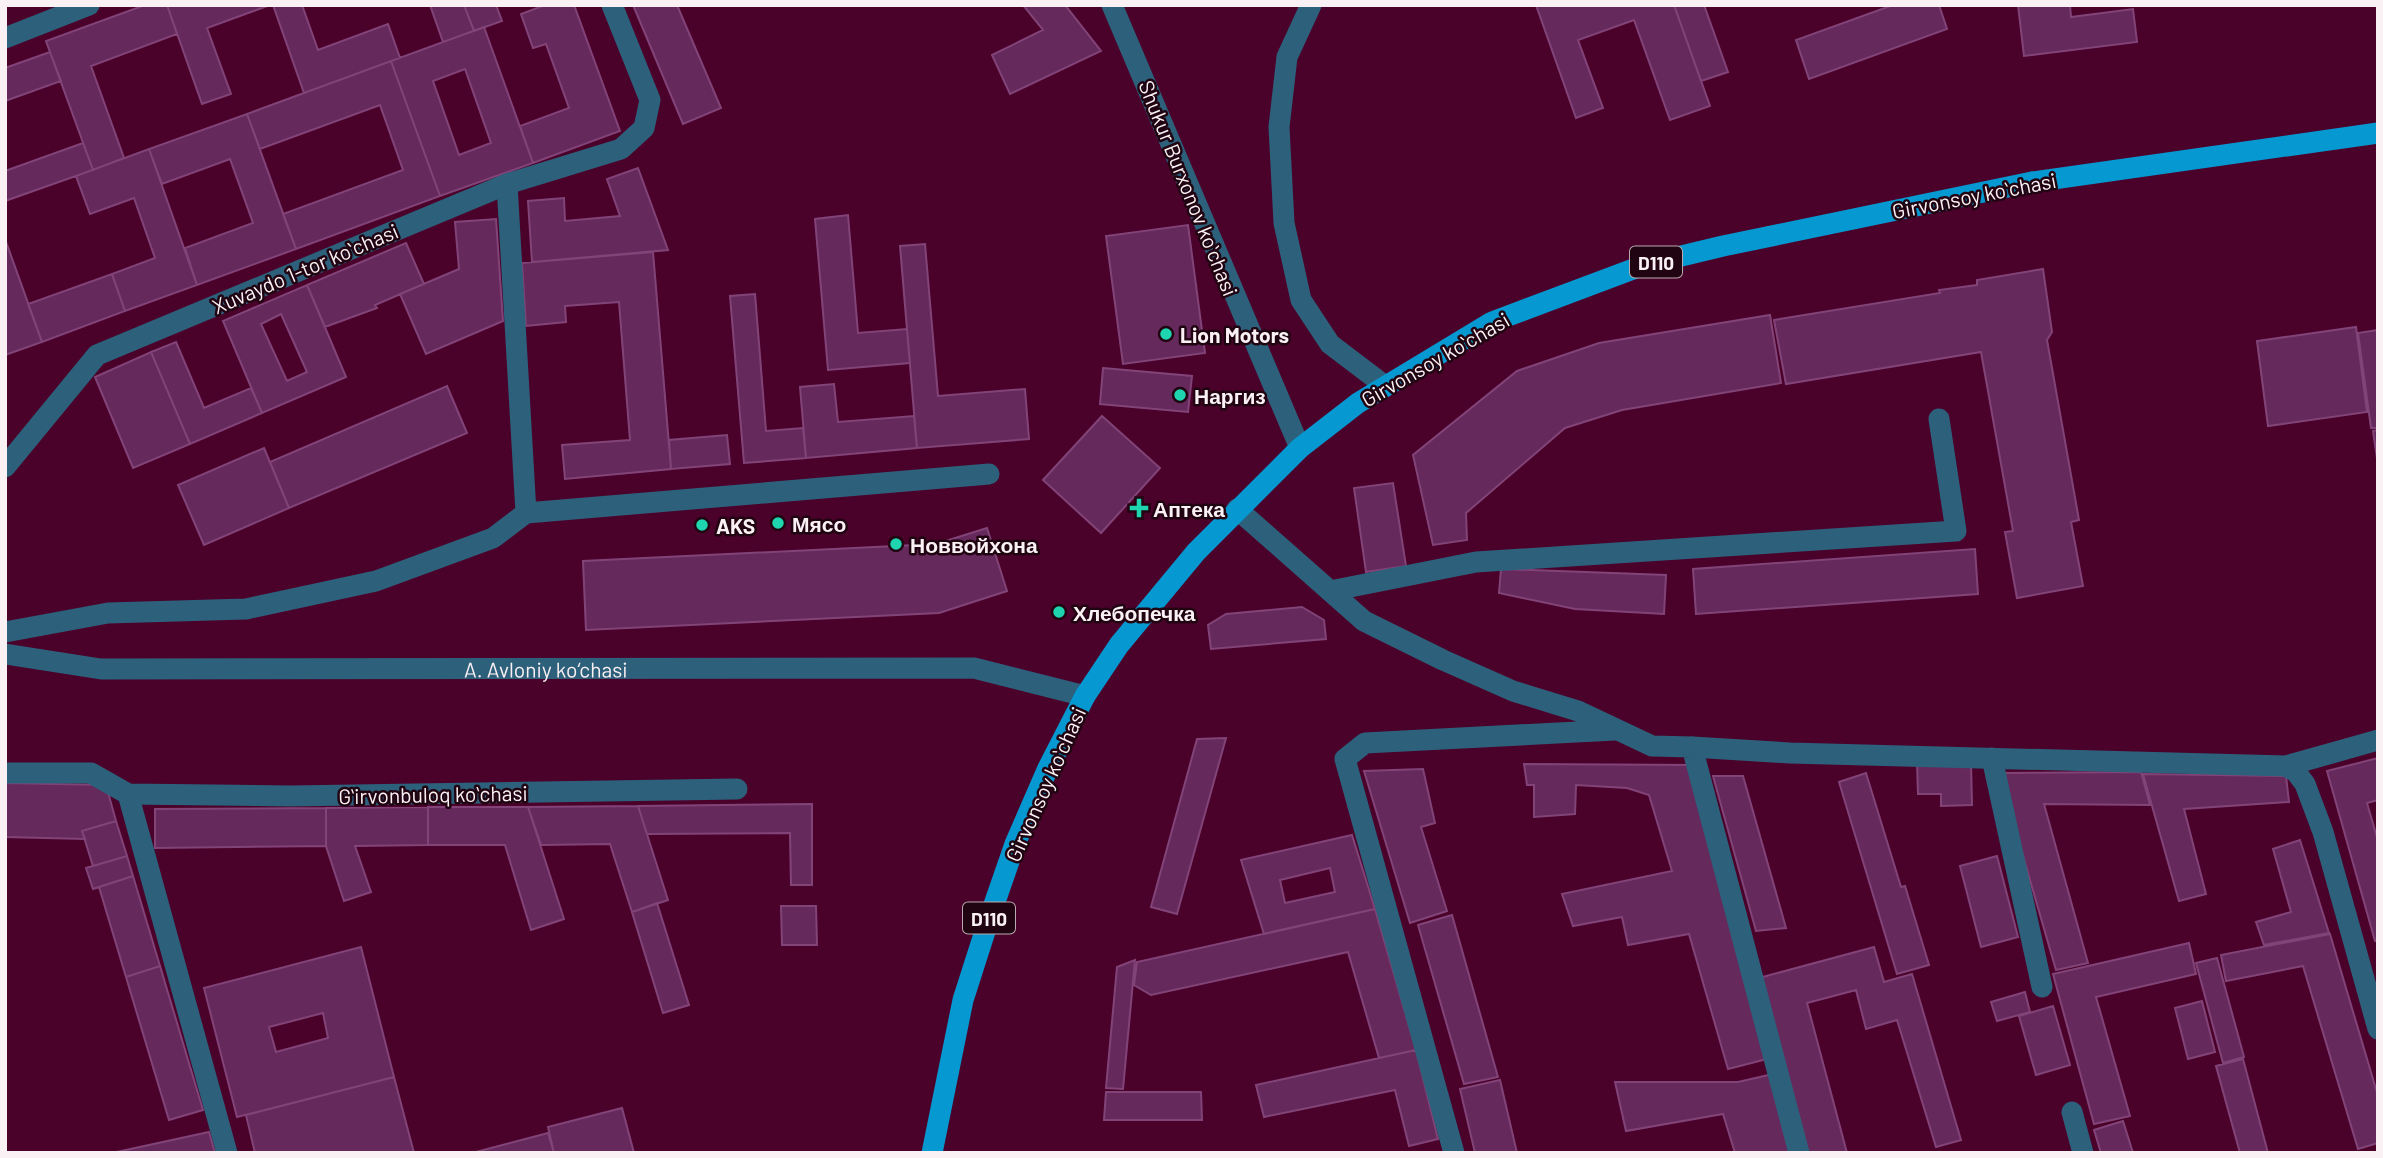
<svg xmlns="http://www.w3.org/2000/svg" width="2383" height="1158" viewBox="0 0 2383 1158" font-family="Barlow,sans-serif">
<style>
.building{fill:#65295b;stroke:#824478;stroke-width:2;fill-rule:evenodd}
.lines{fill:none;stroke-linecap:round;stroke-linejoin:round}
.minor{stroke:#2d607b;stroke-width:21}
.major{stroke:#0698d0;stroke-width:21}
.poi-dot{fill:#1fd5b0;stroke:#200411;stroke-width:2.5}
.labels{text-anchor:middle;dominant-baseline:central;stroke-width:5;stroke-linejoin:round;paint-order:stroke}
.shield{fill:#200411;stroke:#b9aab0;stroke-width:2}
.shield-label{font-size:19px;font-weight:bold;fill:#faf1f4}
.street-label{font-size:21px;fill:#faf1f4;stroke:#200411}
.poi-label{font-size:21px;font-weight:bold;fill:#faf1f4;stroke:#200411;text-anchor:start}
</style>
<rect width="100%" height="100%" fill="#4b022a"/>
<path class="building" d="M145 5H167L177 34 91 66 124 158 93 170 46 41Z
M167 5H270L207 28 231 94 202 104Z
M273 5H302L318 50 388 24 400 58 304 93Z
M430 5H464L474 31 443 42Z
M464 5H496L502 21 474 31Z
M545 5H574L620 131 533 163 520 126 569 108 546 44 533 48 521 14Z
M633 5H677L721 108 683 124Z
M1023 5H1065L1101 51 1010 94 992 55 1043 30Z
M1536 5H1674L1710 106 1670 120 1634 20 1578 40 1603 108 1576 118Z
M1674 5H1704L1728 72 1701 81Z
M1893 5H1939L1947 29 1809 79 1796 40Z
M2018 5H2070L2071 17 2133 9 2137 42 2024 56Z
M484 27 533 163 440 196 391 61ZM465 69 491 143 459 155 433 81Z
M50 52 61 81 5 101V68Z
M391 61 440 196 296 249 283 214 403 170 380 105 260 149 247 114Z
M247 114 296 249 197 285 185 248 253 223 230 159 162 184 149 149Z
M83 143 93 170 5 201V171Z
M149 149 197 285 125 311 112 274 155 258 134 198 90 214 76 176Z
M638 168 668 250 532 262 528 201 564 198 565 221 620 216 607 179Z
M848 215 858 333 907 329 910 363 828 370 815 219Z
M496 219 503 321 426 354 400 294 459 269 455 222Z
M1188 225 1205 353 1123 364 1106 236Z
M5 239 42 342 5 355Z
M406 243 424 284 375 305 377 308 325 327 307 285Z
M925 244 938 396 1025 389 1029 439 917 448 900 246Z
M653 252 671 469 565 479 562 445 630 440 619 302 565 306 566 322 526 326 522 263Z
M2043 269 2052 332 2047 340 2079 520 2071 522 2083 586 2017 598 2005 532 2013 531 1981 352 1786 384 1774 320 1940 293 1939 290 1977 285V280Z
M112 274 125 311 42 342 28 304Z
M307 285 346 377 262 413 223 321ZM281 314 307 372 287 381 261 324Z
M755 294 766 431 803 428 806 458 744 463 730 296Z
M1770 315 1781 383 1622 410 1565 428 1466 513 1467 540 1433 545 1413 455 1517 371 1599 343Z
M2356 327 2367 412 2268 426 2257 341Z
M2378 330V428H2371L2358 333Z
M176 342 204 408 251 388 262 413 190 444 151 352Z
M151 352 190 444 133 468 95 377Z
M1103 368 1192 376 1188 412 1100 404Z
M834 384 838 422 914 416 917 448 806 458 800 387Z
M447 386 467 433 289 508 270 462Z
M1102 416 1160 468 1101 533 1043 480Z
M2378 430V465L2373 431Z
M727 435 730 464 671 469 669 440Z
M264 448 289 508 204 545 178 485Z
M1393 483 1406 566 1366 572 1354 488Z
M987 528 1007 591 939 613 586 630 583 561 936 544Z
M1975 549 1978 594 1696 614 1693 569Z
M1501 569 1666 575 1664 614 1575 609 1499 593Z
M1302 607 1324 620 1326 639 1211 649 1208 625 1226 614Z
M1226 738 1177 914 1151 907 1197 739Z
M2378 758V800L2367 803 2378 841V940L2375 941 2327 771Z
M1917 763H1971L1972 805 1941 806V794H1918Z
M1524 764 1696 765 1767 1059 1728 1069 1689 934 1628 945 1622 917 1573 926 1562 894 1672 871 1649 795 1627 788 1576 785 1575 814 1534 817V785H1527Z
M1423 769 1435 823 1421 827 1447 911 1410 923 1364 771Z
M2141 772 2150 805 2044 804 2088 963 2056 970 1999 773Z
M1866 773 1901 887 1905 886 1929 965 1897 974 1839 782Z
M2143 774 2286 776 2289 802 2184 809 2206 894 2179 901Z
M1713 776H1743L1786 928 1756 931Z
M5 783 106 785 116 821 82 831 85 839 5 837Z
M812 804V885H791L790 833 647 834 638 806Z
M638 806 668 900 632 912 610 844 541 845 528 807Z
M428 807V845L355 846 371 892 344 901 326 846V808Z
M428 807H528L564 919 531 930 505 845H428Z
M326 808V846L155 848V809Z
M116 821 127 856 93 866 82 831Z
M1352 835 1375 909 1264 934 1241 860ZM1330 868 1335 892 1285 903 1280 880Z
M2300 840 2329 933 2264 945 2256 922 2291 912 2273 849Z
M127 856 133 876 93 889 86 868Z
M1997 856 2018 937 1981 947 1960 866Z
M133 876 160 966 126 977 99 887Z
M657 903 689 1005 663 1013 632 912Z
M781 906H816L817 945H782Z
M1375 909 1416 1050 1379 1058 1348 952 1151 995 1134 985 1137 962Z
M1452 915 1498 1077 1464 1084 1418 925Z
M2330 934 2378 1096V1143L2358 1149 2303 966 2226 981 2221 955Z
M2189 943 2196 974 2096 997 2130 1116 2094 1124 2053 974Z
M361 947 394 1077 237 1117 204 988ZM323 1013 328 1038 276 1052 269 1027Z
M1874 947 1884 982 1912 974 1961 1140 1936 1147 1897 1020 1866 1029 1856 990 1807 1003 1847 1153H1806L1759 978Z
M2217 958 2244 1057 2223 1063 2196 963Z
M1135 960 1123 1089 1106 1088 1117 967Z
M160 966 203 1110 169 1120 126 977Z
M2025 992 2030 1012 1997 1021 1991 1002Z
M2202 1001 2215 1052 2188 1059 2175 1008Z
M2053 1006 2070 1065 2036 1075 2019 1016Z
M1416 1050 1438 1139 1409 1146 1395 1090 1264 1117 1256 1085Z
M2243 1059 2268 1153H2240L2216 1066Z
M1773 1074 1795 1153H1735L1723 1114 1626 1131 1615 1082H1738Z
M394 1077 414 1153H255L246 1115Z
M1500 1080 1517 1153H1475L1460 1089Z
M1106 1092H1201L1202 1120H1104Z
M622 1108 634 1153H554L548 1127Z
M2123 1121 2133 1153H2101L2094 1130Z
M209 1132 215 1153H112Z
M548 1133 554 1153H472Z"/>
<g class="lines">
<g class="minor">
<path d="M1112 5 1300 448"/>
<path d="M1311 5 1287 57 1279 127 1284 223 1301 300 1330 344 1384 385"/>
<path d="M5 38 89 5"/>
<path d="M507 184 526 513 989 474"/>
<path d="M5 467 97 355 507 184 621 149 644 128 650 100 612 5"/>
<path d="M1237 509 1364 621 1443 660 1513 691 1578 711 1652 746 1692 747 1799 1153"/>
<path d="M1330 591 1476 562 1956 531 1939 419"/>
<path d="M5 632 108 613 246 609 376 581 493 538 526 513"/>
<path id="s1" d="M5 654 101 669 974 668 1085 696"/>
<path d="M1692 747 1790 753 2286 766 2296 772 2305 784 2323 832 2378 1029"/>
<path d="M1992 758 2042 987"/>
<path d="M2286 766 2378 740"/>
<path d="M5 773H91L128 794 291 796 737 789"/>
<path d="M128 794 227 1153"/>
<path d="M2072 1112 2083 1153"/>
<path d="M1454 1153 1345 759 1365 743 1615 730"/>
</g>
<path class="major" d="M932 1153 963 1000 988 922 1015 844 1048 768 1085 696 1119 645 1196 552 1300 448 1358 403 1492 322 1644 265 1723 246 2032 182 2378 133"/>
</g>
<g class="poi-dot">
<circle cx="1166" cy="334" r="7"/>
<circle cx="1180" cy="395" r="7"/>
<path d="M1135.5 497.5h7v7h7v7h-7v7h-7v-7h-7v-7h7z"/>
<circle cx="778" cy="523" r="7"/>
<circle cx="702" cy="525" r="7"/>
<circle cx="896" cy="544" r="7"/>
<circle cx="1059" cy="612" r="7"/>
</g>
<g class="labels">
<g class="shield">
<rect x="1630" y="246.5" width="52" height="31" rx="5"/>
<rect x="963" y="902.5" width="52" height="31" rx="5"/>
</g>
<g class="shield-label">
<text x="1656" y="262">D110</text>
<text x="989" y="918">D110</text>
</g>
<g class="street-label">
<text transform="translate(1189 188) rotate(68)">Shukur Burxonov koʻchasi</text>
<text transform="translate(1974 195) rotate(-11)">Girvonsoy koʻchasi</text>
<text transform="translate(305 268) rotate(-23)">Xuvaydo 1-tor koʻchasi</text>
<text transform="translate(1435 359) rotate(-30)">Girvonsoy koʻchasi</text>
<text stroke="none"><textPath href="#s1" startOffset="542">A. Avloniy ko‘chasi</textPath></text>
<text transform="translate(1045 784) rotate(-66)">Girvonsoy koʻchasi</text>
<text transform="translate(433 794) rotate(-1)">Gʻirvonbuloq koʻchasi</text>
</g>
<g class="poi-label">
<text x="1180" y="334">Lion Motors</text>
<text x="1194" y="395">Наргиз</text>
<text x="1153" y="508">Аптека</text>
<text x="792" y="523">Мясо</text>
<text x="716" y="525">AKS</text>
<text x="910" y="544">Новвойхона</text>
<text x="1073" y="612">Хлебопечка</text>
</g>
</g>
<rect width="2383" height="1158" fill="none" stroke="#faf1f4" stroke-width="14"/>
</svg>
